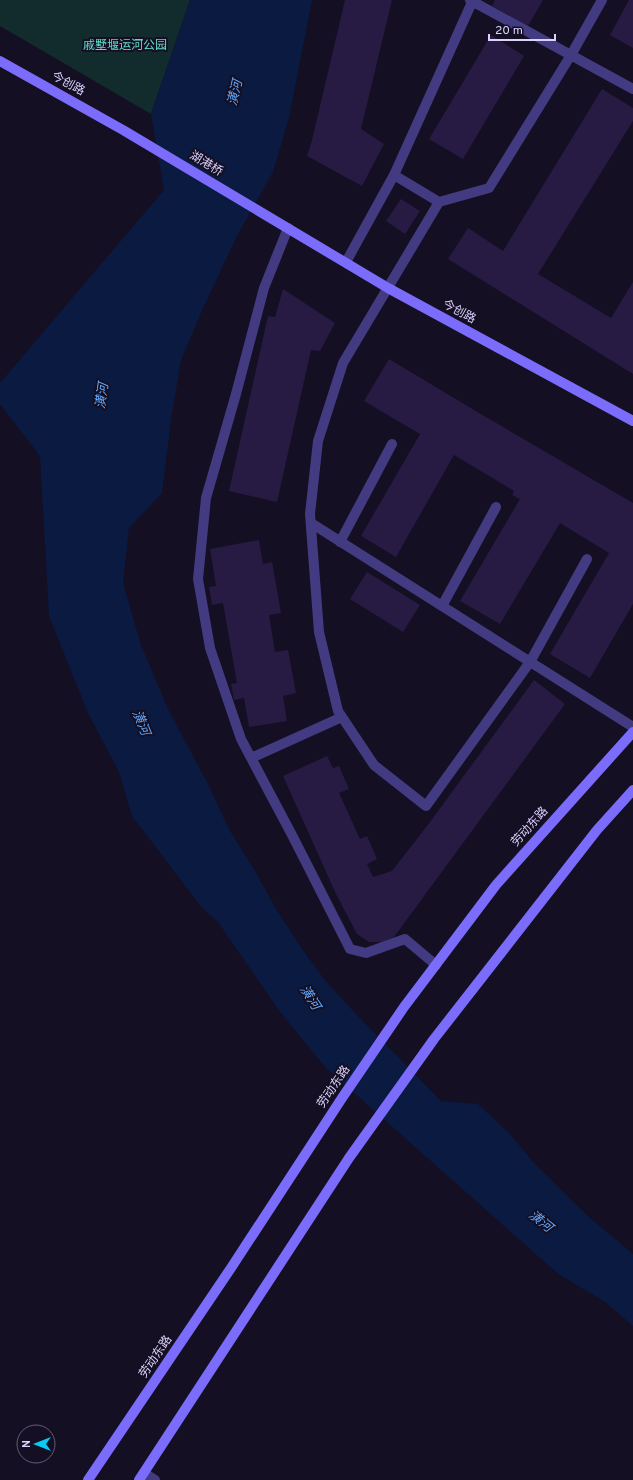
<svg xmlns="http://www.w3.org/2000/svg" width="633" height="1480" font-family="Overpass,'Noto Sans SC',sans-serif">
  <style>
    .green { fill: #122c2d }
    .water { fill: #0b1a40 }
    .building { fill: #271b44 }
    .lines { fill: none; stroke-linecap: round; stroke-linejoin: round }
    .service { stroke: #433b81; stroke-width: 10 }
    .minor { stroke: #433b81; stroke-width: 10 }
    .secondary { stroke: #7b6cfb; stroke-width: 10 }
    .labels { text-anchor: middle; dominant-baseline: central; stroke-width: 4; stroke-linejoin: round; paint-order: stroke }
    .park-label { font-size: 12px; fill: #60dcc7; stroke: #140f23 }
    .street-label { font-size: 12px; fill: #dbd2fe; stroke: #140f23 }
    .water-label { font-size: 13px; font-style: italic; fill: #63a8fb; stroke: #140f23 }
  </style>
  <rect width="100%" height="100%" fill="#140f23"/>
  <!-- green -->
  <path class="green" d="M0,0H190L151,114L0,26Z"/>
  <!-- water -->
  <path class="water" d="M190,0H312L289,118L273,172L238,234L204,306L181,360L171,420L162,493L129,528L123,583L141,645L168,709L208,784L230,831L255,871L276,909L300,946L324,979L357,1015L441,1101L478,1104L510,1134L534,1163L589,1217L633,1254V1326L605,1302L557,1273L326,1068L280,1012L218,922L202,908L132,816L119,772L88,713L49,616L40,456L0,404V383L164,190L151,114Z"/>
  <!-- building -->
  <path class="building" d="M345,0H392L361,129L384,144L362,186L307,156L312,140Z
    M495,0H543L528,26L492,6Z
    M629,0H633V48L610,35Z
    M491,35L524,56L463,159L429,139Z
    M602,89L633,108V121L538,274L611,318L633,282V374L448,259L468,228L503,251Z
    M401,199L420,211L405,234L386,221Z
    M283,289L335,323L320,351L311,350L277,502L229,491L268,316L275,317Z
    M389,359L479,413L633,503V604L590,678L550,654L609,553L560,523L500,624L460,601L520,499L512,495L514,491L454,455L396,557L361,536L420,434L364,401Z
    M259,540L263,564L272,562L281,613L269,615L275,652L288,650L296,693L283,696L287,721L249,727L244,698L234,700L231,684L237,683L223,603L212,605L209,587L216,586L210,549Z
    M367,572L420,605L403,632L350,599Z
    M534,680L565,704L394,937L383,942H369L357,934L336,894L283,776L327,756L333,768L339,766L349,789L339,793L360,839L367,836L377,859L367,864L373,877L392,871L430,822Z"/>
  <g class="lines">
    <!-- service -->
    <path class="service" d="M470,0L633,89
      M394,175L439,202
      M288,228L264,288L236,394L206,498L198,579L210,648L241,739L292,835L350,949L366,953L405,939L436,965
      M346,262L394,175L473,0
      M311,523L633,727
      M340,542L392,444
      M587,559L530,662L426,806L374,765L338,711L319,632L310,514L318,441L343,363L439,202L489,188L571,55L602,0
      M442,606L496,507
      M251,758L342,717"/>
    <!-- minor -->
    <path class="minor" d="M144,1473L155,1480"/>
    <!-- secondary -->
    <path class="secondary" d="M0,61L123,130L388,288L633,421
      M88,1480L231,1268L342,1098L404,1007L496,885L633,732
      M139,1480L349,1158L434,1039L597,830L633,790"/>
  </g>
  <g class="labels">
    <!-- park labels -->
    <g class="park-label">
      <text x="125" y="46">戚墅堰运河公园</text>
    </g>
    <!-- street labels -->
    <g class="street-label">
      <text transform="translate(68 84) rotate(29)">今创路</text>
      <text transform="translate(206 164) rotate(31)">湖港桥</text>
      <text transform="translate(459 312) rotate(29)">今创路</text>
      <text transform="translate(530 827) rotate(-48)">劳动东路</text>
      <text transform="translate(334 1087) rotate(-56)">劳动东路</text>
      <text transform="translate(156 1357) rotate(-56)">劳动东路</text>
    </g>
    <!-- water labels -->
    <g class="water-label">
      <text transform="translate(236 93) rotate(-77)">潢河</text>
      <text transform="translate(103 396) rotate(-82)">潢河</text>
      <text transform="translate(140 723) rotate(67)">潢河</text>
      <text transform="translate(309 998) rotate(57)">潢河</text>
      <text transform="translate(540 1222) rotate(39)">潢河</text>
    </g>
  </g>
  <!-- north arrow -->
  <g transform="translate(36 1444) rotate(270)"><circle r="19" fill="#140f23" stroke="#645d7b"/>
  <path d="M0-3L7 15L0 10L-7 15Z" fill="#07caf5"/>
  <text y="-6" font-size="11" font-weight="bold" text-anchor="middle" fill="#dbd2fe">N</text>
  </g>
  <!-- scale -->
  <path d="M489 34v6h66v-6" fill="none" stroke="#dbd2fe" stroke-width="2"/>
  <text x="495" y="34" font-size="12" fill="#dbd2fe" stroke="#140f23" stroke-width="3" paint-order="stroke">20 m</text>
</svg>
